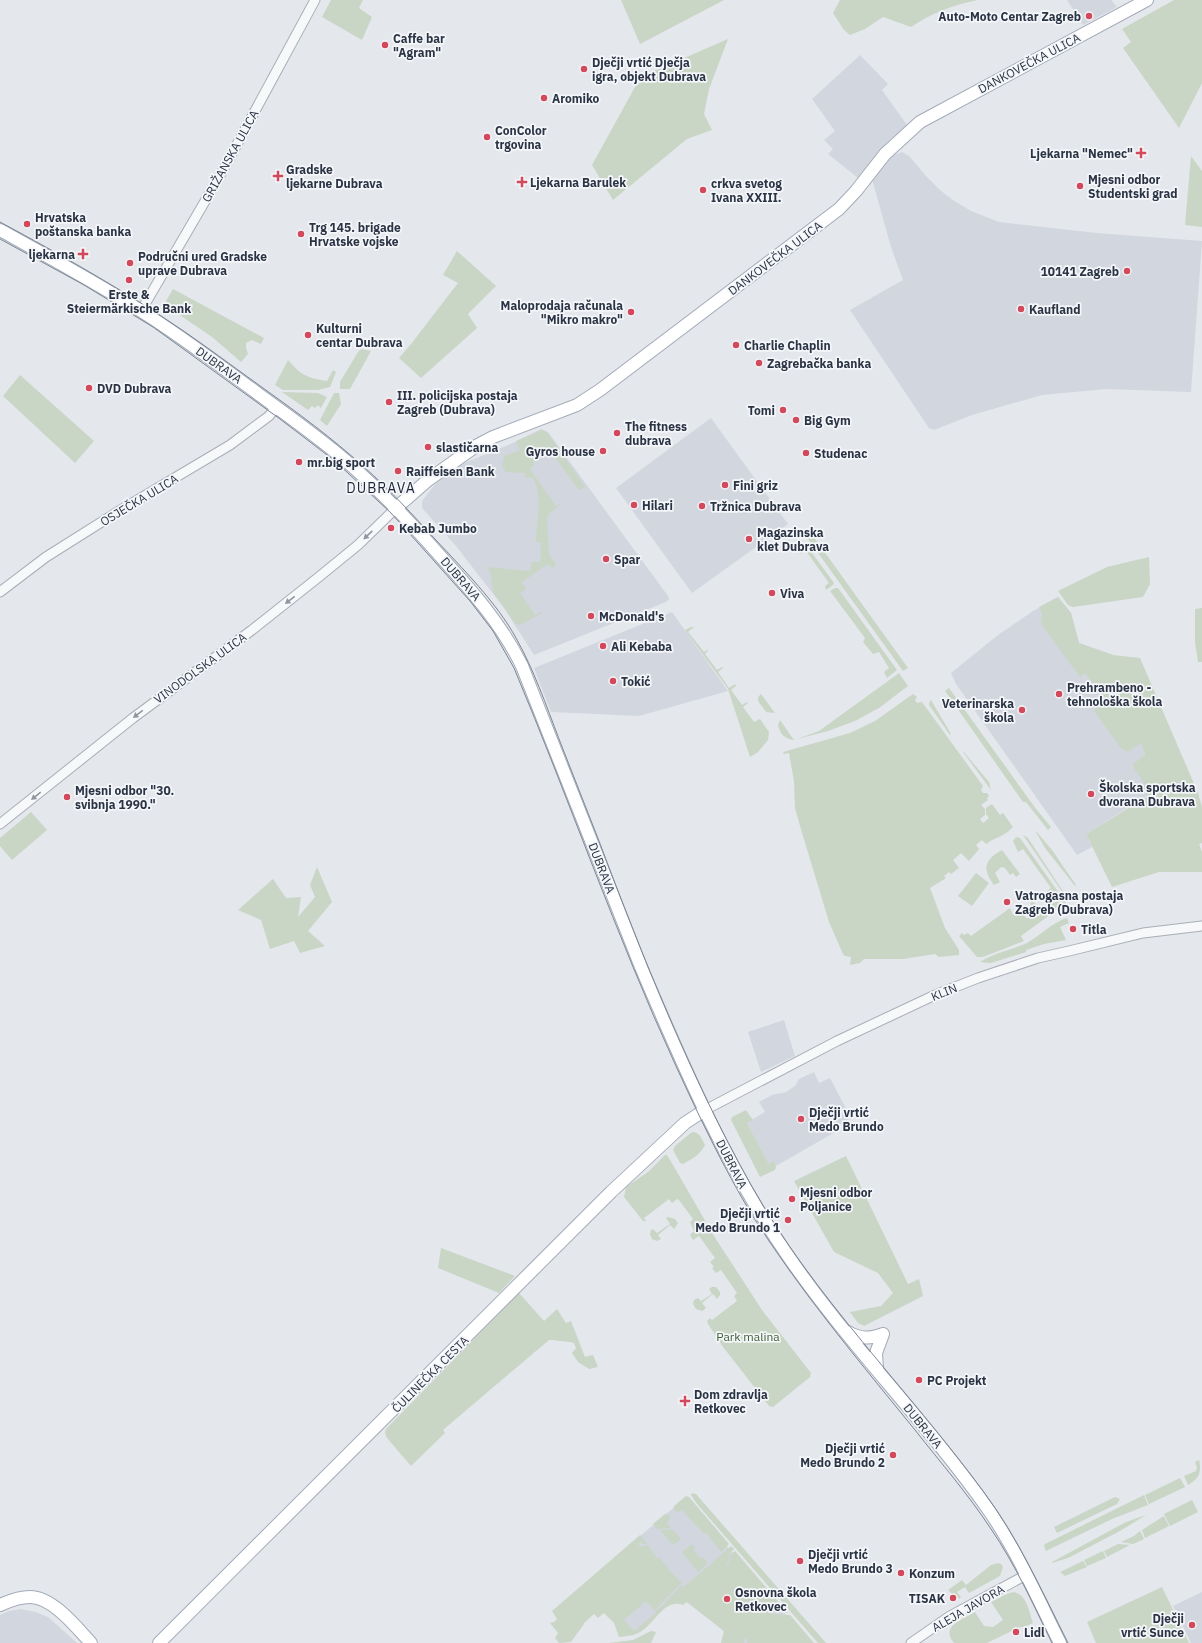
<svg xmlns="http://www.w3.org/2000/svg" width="1202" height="1643" font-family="'IBM Plex Sans',sans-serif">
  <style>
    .built { fill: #d2d6de }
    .green { fill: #c9d6c5 }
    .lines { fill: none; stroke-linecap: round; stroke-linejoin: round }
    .minor-casing { stroke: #a9aeb7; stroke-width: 11 }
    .major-casing { stroke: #a3abb8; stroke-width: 14 }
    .minor { stroke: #f7f8fa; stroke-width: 9 }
    .major { stroke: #fff; stroke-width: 12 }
    .tram { stroke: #7d8696; stroke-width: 1 }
    .oneway { fill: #9196a0 }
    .poi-dot { fill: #d1495b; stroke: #f4f6f9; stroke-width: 1.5 }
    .labels { text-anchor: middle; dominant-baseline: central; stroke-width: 3.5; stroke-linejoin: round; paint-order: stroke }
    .poi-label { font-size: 12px; font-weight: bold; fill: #2b3445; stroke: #f4f6f9; text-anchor: start }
    .street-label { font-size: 12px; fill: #2b3445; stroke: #f4f6f9 }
    .park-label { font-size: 12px; fill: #3f6138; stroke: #f4f6f9 }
    .quarter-label { font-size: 14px; letter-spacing: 1px; fill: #1d2536; stroke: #f4f6f9 }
  </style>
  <rect width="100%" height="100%" fill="#e4e7ec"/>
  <!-- built -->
  <path class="built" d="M1067,0H1111L1117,7L1083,25Z
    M860,55L888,84L882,90L907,125L887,142L858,178L828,154L833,149L824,140L835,131L812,99Z
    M902,152L909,156L926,176L941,191L953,200L971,211L999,222L1097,233L1202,241L1191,392L1106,389L1042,395L972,415L934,430L929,428L850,310L903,280L891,247L872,179L891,156Z
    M711,418L788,524L692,593L616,488Z
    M541,429L548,432L668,596L669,599L666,602L534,655L504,608L456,546L422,508V501L436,483L460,465L513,443Z
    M1058,597L1071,613L1079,643L1113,655L1145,755L1133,767L1145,783L1142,786L1147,796L1086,834L1092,847L1077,855L956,684L951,673L998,635L1033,611Z
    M672,612L728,691L639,716L551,712L534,668Z
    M784,1020L795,1056L761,1072L748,1032Z
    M814,1072L819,1083L830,1078L851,1118L835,1127L837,1131L776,1166L774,1162L769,1164L747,1123L765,1112L759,1102L772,1095L786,1092L795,1086L799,1079Z
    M685,1498L732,1552L810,1643H721L725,1632L679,1596L633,1635L586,1582Z
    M1202,1592V1643H1191L1173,1606Z
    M21,1609L36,1612L48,1617L77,1643H0V1615L9,1611Z"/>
  <!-- green -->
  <path class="green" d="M331,0H363L359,8L372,17L362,40L322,17Z
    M621,0H724L640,44Z
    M840,0H978C953,5 932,13 911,27L883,17L865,29L850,35L844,30L833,13Z
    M1174,0H1202V83L1179,128L1123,48L1131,42L1122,29Z
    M728,39L709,89L704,114L712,130L687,139L613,200L592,165L635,87L652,72Z
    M1191,156L1202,171V227L1185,225Z
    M457,251L496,286L468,314L477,328L421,378L399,358L411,344L458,283L443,275Z
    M173,289L264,338L261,344L252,340L246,343V348L248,354L241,362L212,337L168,307L166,301Z
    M361,349L371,351L350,389H340V382L358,352Z
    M288,360C301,375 307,378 327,381L333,370L336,372L330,387L318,390H283L275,385Z
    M20,375L94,441L75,463L3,396Z
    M282,392L318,393L327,397L321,408L318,405L315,408L312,406L308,410Z
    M334,393H339L341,404L327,426L320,420Z
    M542,430L548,433L585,487L579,490L551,452H545L534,460V465L530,469L556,506L562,503L549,514L547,518L549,554L556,565L552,568L548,564L522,582L526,589L520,593L535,615L541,612L542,613L520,625L515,623L493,592L491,574L487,567L530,571L532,562H540L541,542H536V538C537,519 543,495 533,478L525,477V473L505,472L504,468L502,467L504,456L520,450L516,441Z
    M813,536L908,668L903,671L808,539Z
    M803,544L807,546L834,583L833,585L826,590L825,586L829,583L806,551L800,554L796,548Z
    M1149,557L1150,584L1143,597L1073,607L1068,605L1058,591L1107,567Z
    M835,588H838L897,670L887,678L884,672L889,668L879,652L873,654L863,642L865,638L830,591Z
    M1058,597L1071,613L1079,643L1113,655L1140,658L1198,793L1202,807V843L1199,844L1202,852V872H1159L1112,887L1086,834L1147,797L1142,786L1144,783L1133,767V764L1145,755L1141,743L1127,752L1120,747L1094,711L1099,703L1105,699L1085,673L1080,677L1041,624L1042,613L1039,607Z
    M1202,608V662H1198L1195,642V609Z
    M691,627H694L688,632L704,652L709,649L705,654L717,670L722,667L723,668L718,672L729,688L735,684L736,686L731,690L742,705L747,702L748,703L743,707L754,722L760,719L769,732L768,740L758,752L750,757L728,689L685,630Z
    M899,673L908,686L879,708L855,721L828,731L797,739L819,731Z
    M949,688L1036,809L1051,827L1048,830L1026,802H1023L945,691Z
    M761,694L775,713L766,712L758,701V697Z
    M913,694L917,697L915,700L917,703L922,702L983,786L981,790L983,793H987L989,796L987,798L988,800L981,805L985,809V815L980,819L983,823L989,818L986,814V808L992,804L1000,815L1003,813L1013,827C1004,837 995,837 986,844L982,840L976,845L979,849L969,861L961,853L953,860L959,868L951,874L949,872L944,876L946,878L930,888L945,928L959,950V955L939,957L935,954L903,959H864L860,963L850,965L851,957L845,956L843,954L829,922L800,826L795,808L794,781L789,753L784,754L783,752L850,733L875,721Z
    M931,700L951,734L950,735L929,705V703Z
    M780,720L794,740C785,739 780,734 778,725Z
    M963,751L989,782L991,790L963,752Z
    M31,812L47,830L12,860L0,846V838Z
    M1036,831L1052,850L1076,885L1075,886L1045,848L1036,832Z
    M1023,835L1028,838L1068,899L1065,896Z
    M1016,837L1020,838L1066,903L1021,936L1024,941L983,957H977L959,936L962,933L964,935L968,933L971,936L1010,908L1013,915L1020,910L1026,918H1029L1035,913L1030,903L1033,901L1041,911L1060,899L1056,894L1053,895L1047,893L1046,892L1051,888L1023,849L1018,852L1013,841Z
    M1002,850L1020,874L1016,877L1013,873L1010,875L1005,868L1001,867L995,873L1000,882L994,885C982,869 984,860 1002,850Z
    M317,867L332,902L308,931L325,946L300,953L294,941L270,949L261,920L238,910L273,879L286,898L301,897L298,917L315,897L310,885Z
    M976,873L989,883L972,906L958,896Z
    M1067,918L1069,923L1060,927L1066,940L1044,944L1026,950V952L991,963L980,962C995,952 1012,950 1027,943C1041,935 1051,923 1067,918Z
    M746,1110L753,1120L747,1123L769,1164L774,1161L776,1166L775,1170L760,1177L731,1120L732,1117Z
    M692,1132C700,1132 702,1139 705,1145C700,1155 692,1159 683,1164L680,1163L673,1150L675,1146Z
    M665,1155H667L673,1165L714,1236L762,1310L811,1373L810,1377L773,1407L769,1406L723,1347L708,1324L707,1321L710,1318L712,1320L737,1301L734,1296L737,1293L721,1270L716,1273L712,1268L714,1267L710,1262L715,1258L699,1236L693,1240L690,1235L694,1231L690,1222L693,1219L679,1200L677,1199L672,1203L669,1199L644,1218L646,1221H643L624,1197L626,1187L648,1172Z
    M846,1156L908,1284L919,1279L923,1296L864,1326L858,1323L850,1312L881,1306L893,1293L878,1273L834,1252L794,1181Z
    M668,1217L675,1219L678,1223L674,1229L670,1225L658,1235L661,1239L657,1241L652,1239L650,1234L651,1230L653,1229L657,1233L670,1224L666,1218Z
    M441,1248L515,1276L499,1293L438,1268Z
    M712,1287H716L720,1292V1295L717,1299L713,1294L702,1303L706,1308L702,1311L696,1309L693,1304L694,1300L698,1298L701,1301L712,1294L709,1289Z
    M519,1293L544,1321L557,1309L566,1323L571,1321L585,1357L593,1355L598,1367L589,1369L578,1362L572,1353L576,1348L574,1343C572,1342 553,1340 549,1340L443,1430L445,1433L411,1466L387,1438L385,1433L386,1429Z
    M1199,1460C1202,1472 1199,1479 1188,1485L1184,1476L1196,1471L1197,1467L1195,1462Z
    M1180,1478L1185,1487L1149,1504L1145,1495Z
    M692,1493L696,1494L826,1643H818L697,1504L691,1495Z
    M1144,1495L1148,1505L1112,1519L1046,1551L1044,1546L1045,1544Z
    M686,1496L689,1497L729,1544L721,1552L706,1533L704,1534L682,1510L678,1512L674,1510V1506Z
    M1115,1497L1120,1499L1117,1504L1057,1533L1054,1527Z
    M1192,1500L1198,1512L1170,1526L1164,1514Z
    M665,1514L670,1515L669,1520L667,1523L671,1528L657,1529L653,1524Z
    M1146,1515L1120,1531L1068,1558L1052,1563V1562L1126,1522Z
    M1164,1516L1169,1526L1145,1538L1142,1530Z
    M672,1529L681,1539L673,1545L660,1530Z
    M1140,1531L1144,1539L1133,1544L1121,1542L1134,1536Z
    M640,1535L647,1544H643L641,1542L638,1544L641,1547L648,1545L656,1557L653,1560L659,1557L668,1568V1569L682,1583L656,1609L654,1610L646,1601L624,1620L634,1631L656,1613L655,1611L661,1607L682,1585L684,1587L731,1546L734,1549L730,1553L726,1567H727L731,1554L735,1551L788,1613L772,1612L770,1614L790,1615L814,1643H747V1637L744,1640V1643H721L724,1631L687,1602L683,1605C664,1598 655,1624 640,1632C634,1636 626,1636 619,1637L614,1623L604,1613L598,1618L594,1614L584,1623V1624L571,1642L559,1643L555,1638L558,1633L550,1623L554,1622L557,1619L552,1611Z
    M692,1544L695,1548L694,1550L701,1559L703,1557L708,1563L698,1572L682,1552Z
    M1118,1544L1130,1545L1107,1557L1104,1551Z
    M1103,1551L1106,1558L1087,1566L1084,1560Z
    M1083,1561L1087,1567L1065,1576L1060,1572Z
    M998,1563L1001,1564L1003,1567L1000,1576L969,1593L965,1587L957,1592L961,1597L959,1599L956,1595L950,1598L949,1596L952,1594L948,1590L962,1580L966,1585L991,1565Z
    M1162,1587L1189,1643H1096L1087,1622Z
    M1014,1592C1027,1595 1029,1612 1033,1623L1024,1627H1020L987,1643H954C940,1626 962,1620 975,1612L984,1626L993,1627L1003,1620L991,1602L1007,1594Z
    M651,1631L656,1632L651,1643H608L633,1640Z"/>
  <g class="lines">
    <!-- minor casing -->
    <g class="minor-casing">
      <path id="minor" d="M141,311L222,172L315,0
        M0,592L46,557L119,511L230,445L269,416L276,407
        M0,824L133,718L252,630L320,576L358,545L396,508
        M705,1110L837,1041L935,995L978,978L1038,958L1069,951L1143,933L1202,926
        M911,1643L950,1616L1026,1575"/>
    </g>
    <!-- major casing -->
    <g class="major-casing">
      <path id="major" d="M0,230C47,256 95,282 141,311C181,336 219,365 257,393C287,415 317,436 345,460C380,490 412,524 442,558C473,592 502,625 522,666L641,967C683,1065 725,1165 786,1253C848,1344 927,1422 990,1512C1018,1553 1038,1599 1060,1643
        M396,508L428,480L476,446L493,437L577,405L600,390L839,209L856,191L885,154L920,122L1147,0
        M848,1332C860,1339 870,1339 883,1334
        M877,1369L876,1353L883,1334
        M0,1605C9,1601 20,1597 30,1597C53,1597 77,1628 91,1643
        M159,1643L611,1192L685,1123L705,1110"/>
    </g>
    <!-- minor -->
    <use href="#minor" class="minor"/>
    <!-- major -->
    <use href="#major" class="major"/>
    <!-- tram -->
    <path class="tram" d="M0,222C54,251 107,281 158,314C194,337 228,363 263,388C298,413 332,438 364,467C389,489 412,514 435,539C462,568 497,603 516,638C534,670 546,705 559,739C572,773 586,807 599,841C643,958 690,1076 751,1185C814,1297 907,1388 983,1491C1018,1538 1042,1591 1068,1643
      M0,239L84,285L153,327L280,419L335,461L391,513L470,601L493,631L514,668C569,799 616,935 675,1064C699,1116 723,1167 752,1215C800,1291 859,1361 915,1430C941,1463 968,1494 991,1529C1015,1564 1033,1604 1052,1643"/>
  </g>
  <!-- one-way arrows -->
  <defs><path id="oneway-solid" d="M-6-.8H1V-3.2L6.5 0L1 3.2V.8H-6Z"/></defs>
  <g class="oneway">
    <use href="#oneway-solid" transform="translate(368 535) rotate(137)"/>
    <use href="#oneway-solid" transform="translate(290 600) rotate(142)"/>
    <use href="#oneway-solid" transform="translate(138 714) rotate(143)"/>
    <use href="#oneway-solid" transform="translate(36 796) rotate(141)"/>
  </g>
  <!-- markers -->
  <g class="poi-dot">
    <circle cx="1089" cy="16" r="4"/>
    <circle cx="385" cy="45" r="4"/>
    <circle cx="584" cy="69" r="4"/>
    <circle cx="544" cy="98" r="4"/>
    <circle cx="487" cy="137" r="4"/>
    <path d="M1139 147h4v4h4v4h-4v4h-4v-4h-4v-4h4z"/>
    <path d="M276 170h4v4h4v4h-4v4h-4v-4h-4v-4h4z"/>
    <path d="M520 176h4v4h4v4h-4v4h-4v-4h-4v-4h4z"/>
    <circle cx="1080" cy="186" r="4"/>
    <circle cx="703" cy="190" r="4"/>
    <circle cx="27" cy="224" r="4"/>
    <circle cx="301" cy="234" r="4"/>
    <path d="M81 248h4v4h4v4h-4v4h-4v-4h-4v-4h4z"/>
    <circle cx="130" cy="263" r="4"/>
    <circle cx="1127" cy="271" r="4"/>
    <circle cx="129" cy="280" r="4"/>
    <circle cx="1021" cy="309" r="4"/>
    <circle cx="631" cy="312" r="4"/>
    <circle cx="308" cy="335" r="4"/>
    <circle cx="736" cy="345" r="4"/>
    <circle cx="759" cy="363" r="4"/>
    <circle cx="89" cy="388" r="4"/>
    <circle cx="389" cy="402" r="4"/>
    <circle cx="783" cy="410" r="4"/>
    <circle cx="796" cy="420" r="4"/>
    <circle cx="617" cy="433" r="4"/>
    <circle cx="428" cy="447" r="4"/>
    <circle cx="603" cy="451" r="4"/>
    <circle cx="806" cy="453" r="4"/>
    <circle cx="299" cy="462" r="4"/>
    <circle cx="398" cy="471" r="4"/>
    <circle cx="725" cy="485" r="4"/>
    <circle cx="634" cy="505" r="4"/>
    <circle cx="702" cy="506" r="4"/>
    <circle cx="391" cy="528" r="4"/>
    <circle cx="749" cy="539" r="4"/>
    <circle cx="606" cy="559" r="4"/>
    <circle cx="772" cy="593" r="4"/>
    <circle cx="591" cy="616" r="4"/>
    <circle cx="603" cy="646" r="4"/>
    <circle cx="613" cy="681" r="4"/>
    <circle cx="1059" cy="694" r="4"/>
    <circle cx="1022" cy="710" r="4"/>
    <circle cx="1091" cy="794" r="4"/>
    <circle cx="67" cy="797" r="4"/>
    <circle cx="1007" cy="902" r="4"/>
    <circle cx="1073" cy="929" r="4"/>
    <circle cx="801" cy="1119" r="4"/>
    <circle cx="792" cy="1199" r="4"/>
    <circle cx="788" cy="1220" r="4"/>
    <circle cx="919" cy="1380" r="4"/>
    <path d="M683 1395h4v4h4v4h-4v4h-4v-4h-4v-4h4z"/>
    <circle cx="893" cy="1455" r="4"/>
    <circle cx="800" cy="1561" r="4"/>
    <circle cx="901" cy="1573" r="4"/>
    <circle cx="953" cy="1598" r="4"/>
    <circle cx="727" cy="1599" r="4"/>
    <circle cx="1192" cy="1625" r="4"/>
    <circle cx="1016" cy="1632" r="4"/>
  </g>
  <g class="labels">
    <!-- poi labels -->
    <g class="poi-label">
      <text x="1081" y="16" text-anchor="end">Auto-Moto Centar Zagreb</text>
      <text x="393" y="38">Caffe bar<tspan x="393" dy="14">"Agram"</tspan></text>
      <text x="592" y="62">Dječji vrtić Dječja<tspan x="592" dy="14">igra, objekt Dubrava</tspan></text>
      <text x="552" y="98">Aromiko</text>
      <text x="495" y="130">ConColor<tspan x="495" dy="14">trgovina</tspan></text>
      <text x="1133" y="153" text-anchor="end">Ljekarna "Nemec"</text>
      <text x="286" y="169">Gradske<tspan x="286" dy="14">ljekarne Dubrava</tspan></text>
      <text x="1088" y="179">Mjesni odbor<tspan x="1088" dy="14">Studentski grad</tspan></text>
      <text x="530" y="182">Ljekarna Barulek</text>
      <text x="711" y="183">crkva svetog<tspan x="711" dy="14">Ivana XXIII.</tspan></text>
      <text x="35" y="217">Hrvatska<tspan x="35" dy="14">poštanska banka</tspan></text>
      <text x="309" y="227">Trg 145. brigade<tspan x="309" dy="14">Hrvatske vojske</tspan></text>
      <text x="75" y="254" text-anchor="end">ljekarna</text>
      <text x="138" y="256">Područni ured Gradske<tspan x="138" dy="14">uprave Dubrava</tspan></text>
      <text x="1119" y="271" text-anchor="end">10141 Zagreb</text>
      <text x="129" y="294" text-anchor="middle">Erste &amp;<tspan x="129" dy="14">Steiermärkische Bank</tspan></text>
      <text x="623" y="305" text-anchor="end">Maloprodaja računala<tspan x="623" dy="14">"Mikro makro"</tspan></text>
      <text x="1029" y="309">Kaufland</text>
      <text x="316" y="328">Kulturni<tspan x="316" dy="14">centar Dubrava</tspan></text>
      <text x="744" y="345">Charlie Chaplin</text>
      <text x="767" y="363">Zagrebačka banka</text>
      <text x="97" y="388">DVD Dubrava</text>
      <text x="397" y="395">III. policijska postaja<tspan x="397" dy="14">Zagreb (Dubrava)</tspan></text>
      <text x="775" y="410" text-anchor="end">Tomi</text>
      <text x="804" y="420">Big Gym</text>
      <text x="625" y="426">The fitness<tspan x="625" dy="14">dubrava</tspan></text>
      <text x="436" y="447">slastičarna</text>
      <text x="595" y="451" text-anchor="end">Gyros house</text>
      <text x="814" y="453">Studenac</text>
      <text x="307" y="462">mr.big sport</text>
      <text x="406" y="471">Raiffeisen Bank</text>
      <text x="733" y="485">Fini griz</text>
      <text x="642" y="505">Hilari</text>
      <text x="710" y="506">Tržnica Dubrava</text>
      <text x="399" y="528">Kebab Jumbo</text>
      <text x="757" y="532">Magazinska<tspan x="757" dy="14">klet Dubrava</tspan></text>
      <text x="614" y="559">Spar</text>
      <text x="780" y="593">Viva</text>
      <text x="599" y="616">McDonald's</text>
      <text x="611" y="646">Ali Kebaba</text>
      <text x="621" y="681">Tokić</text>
      <text x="1067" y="687">Prehrambeno -<tspan x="1067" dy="14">tehnološka škola</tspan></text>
      <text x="1014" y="703" text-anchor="end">Veterinarska<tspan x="1014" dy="14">škola</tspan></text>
      <text x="1099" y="787">Školska sportska<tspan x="1099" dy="14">dvorana Dubrava</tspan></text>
      <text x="75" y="790">Mjesni odbor "30.<tspan x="75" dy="14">svibnja 1990."</tspan></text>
      <text x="1015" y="895">Vatrogasna postaja<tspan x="1015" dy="14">Zagreb (Dubrava)</tspan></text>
      <text x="1081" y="929">Titla</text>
      <text x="809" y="1112">Dječji vrtić<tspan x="809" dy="14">Medo Brundo</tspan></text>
      <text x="800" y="1192">Mjesni odbor<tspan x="800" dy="14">Poljanice</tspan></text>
      <text x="780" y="1213" text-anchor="end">Dječji vrtić<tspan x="780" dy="14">Medo Brundo 1</tspan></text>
      <text x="927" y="1380">PC Projekt</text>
      <text x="694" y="1394">Dom zdravlja<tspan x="694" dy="14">Retkovec</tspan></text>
      <text x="885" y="1448" text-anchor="end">Dječji vrtić<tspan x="885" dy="14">Medo Brundo 2</tspan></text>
      <text x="808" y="1554">Dječji vrtić<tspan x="808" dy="14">Medo Brundo 3</tspan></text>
      <text x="909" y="1573">Konzum</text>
      <text x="735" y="1592">Osnovna škola<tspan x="735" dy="14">Retkovec</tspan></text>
      <text x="945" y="1598" text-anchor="end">TISAK</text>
      <text x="1184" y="1618" text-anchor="end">Dječji<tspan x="1184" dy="14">vrtić Sunce</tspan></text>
      <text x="1024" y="1632">Lidl</text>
    </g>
    <!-- street labels -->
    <g class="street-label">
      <text transform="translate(1029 63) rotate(-28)">DANKOVEČKA ULICA</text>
      <text transform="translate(230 156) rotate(-61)">GRIŽANSKA ULICA</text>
      <text transform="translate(775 258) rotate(-37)">DANKOVEČKA ULICA</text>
      <text transform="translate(219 365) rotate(36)">DUBRAVA</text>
      <text transform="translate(139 500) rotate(-31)">OSJEČKA ULICA</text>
      <text transform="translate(461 579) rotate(49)">DUBRAVA</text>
      <text transform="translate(200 668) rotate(-36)">VINODOLSKA ULICA</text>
      <text transform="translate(602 868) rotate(69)">DUBRAVA</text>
      <text transform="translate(944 992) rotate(-22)">KLIN</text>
      <text transform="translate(732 1164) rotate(63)">DUBRAVA</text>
      <text transform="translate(430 1374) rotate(-45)">ČULINEČKA CESTA</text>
      <text transform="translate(923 1426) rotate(51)">DUBRAVA</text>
      <text transform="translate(968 1608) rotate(-30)">ALEJA JAVORA</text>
    </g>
    <!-- park labels -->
    <g class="park-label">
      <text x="748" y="1336">Park malina</text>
    </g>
    <!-- quarter labels -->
    <g class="quarter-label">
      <text x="381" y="488">DUBRAVA</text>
    </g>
  </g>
</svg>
